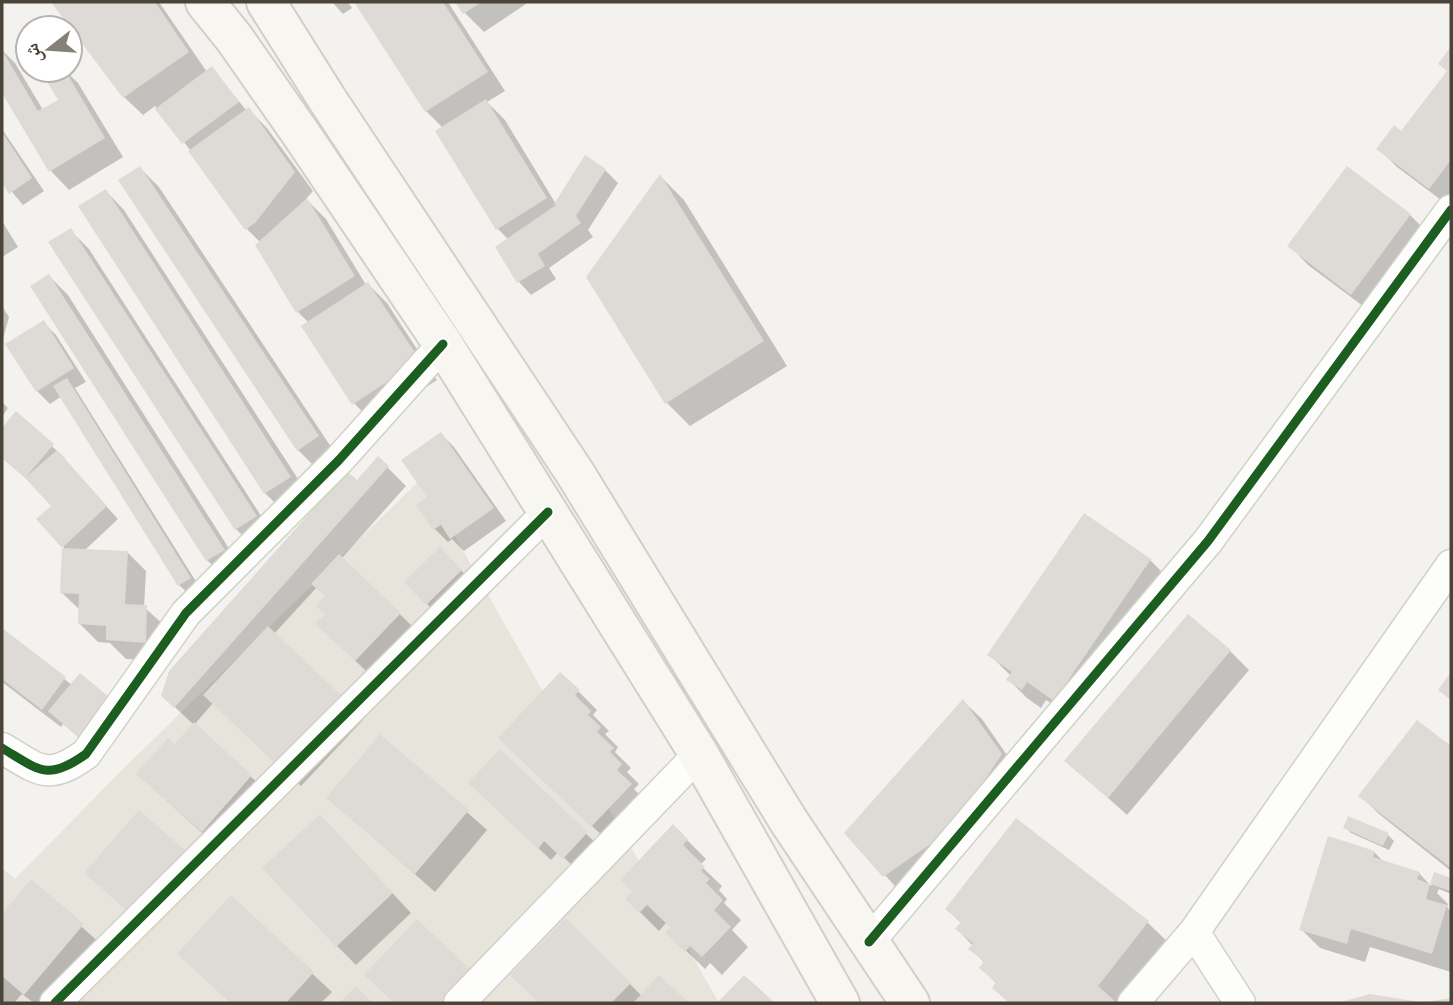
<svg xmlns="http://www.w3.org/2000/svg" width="1453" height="1005" font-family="Figtree,'Noto Naskh Arabic',sans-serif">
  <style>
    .residential { fill: #e7e4dc }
    .shadow { fill: #0003 }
    .building { fill: #dedbd6 }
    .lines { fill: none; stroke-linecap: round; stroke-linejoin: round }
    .minor-casing { stroke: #d2d0cb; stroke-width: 33 }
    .secondary-casing { stroke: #d3cfc5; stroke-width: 42 }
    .minor { stroke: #fdfdfc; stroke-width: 30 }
    .secondary { stroke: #f7f6f1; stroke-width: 38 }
    .cycleway-casing { stroke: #fff; stroke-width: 13 }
    .cycleway { stroke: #1b5e20; stroke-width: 9 }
  </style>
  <rect width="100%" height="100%" fill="#f4f2ee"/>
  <!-- residential -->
  <path class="residential" d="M422,478L719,1003H2V868L15,879L121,771Z"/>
  <!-- shadow -->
  <path class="shadow" d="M53,2H159L207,72L212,69L247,111L249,110L267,128L313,191L306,199L326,219L366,285L368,284L387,303L437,380L372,422L354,403L309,323L298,312L257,245L260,242L247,229L191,151L155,106L143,115L124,97Z
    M332,2H348L352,8L343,14Z
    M356,2H448L505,91L487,102L505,120L556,204L586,158L605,170L618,183L588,230L593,237L549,268L556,279L531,295L519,282L497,248L509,240L497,228L443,128L426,111Z
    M457,2H529L484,32L465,13Z
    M1451,49V203L1449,206L1397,167L1379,149L1402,134L1448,72L1440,64Z
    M2,50L15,63L43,110L60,100L50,70H65L78,83L123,157L69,190L51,171L2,90Z
    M2,129L44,191L23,205L2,180Z
    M140,168L159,187L337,456L317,469L298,450Z
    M1348,168L1410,215L1429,234L1371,312L1308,265L1290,246Z
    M660,176L684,200L787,366L690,426L666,402Z
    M106,191L124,210L309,496L284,512L265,493L81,207Z
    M2,221L18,247L2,257Z
    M70,230L89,249L274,536L255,548L236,529L51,243Z
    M49,276L68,295L242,569L226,579L207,560L33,286Z
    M2,306L9,317L2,343Z
    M44,323L56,335L86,382L75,388L202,591L192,597L179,585L62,396L50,404L37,391Z
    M2,402L8,408L2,417Z
    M16,414L65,458L64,460L118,519L85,550L127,552L146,571L144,607L165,626L164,661L126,659L110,643L98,642L79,623L80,610L61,592L64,547L38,520L53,506L35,486L2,458V431Z
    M441,434L454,447L506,521L464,551L452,539L448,542L435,529L418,505L429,497Z
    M378,458L406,486L342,558L412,626L368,673L318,624L327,614V597L317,587L274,634L363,720L301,786L213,703L194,725L270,794L221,850L157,792L175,746L194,725L163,696Z
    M440,550L474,583L439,616L427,604Z
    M1150,560L1169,579L1073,718L1046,700L1041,708L1027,698L1009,680L1011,676L990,655Z
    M2,630L72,685L96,752L63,724L61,727L2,682Z
    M1230,651L1249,670L1127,815L1067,761Z
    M578,691L597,710L593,715L609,731L605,734L618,747L615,752L631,768L627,772L639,784L634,789L649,804L611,844L500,738Z
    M963,701L982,719L1020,774L970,847L903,895L847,833Z
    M1417,722L1451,749V871L1379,814L1361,796Z
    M381,736L487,830L435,892L329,798Z
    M500,752L599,846L577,870L558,852L551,860L483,796Z
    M1016,820L1148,923L1172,946L1127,1003H1008L997,984L981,968L985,963L971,949L973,946L957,929L962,924L947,909Z
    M673,826L706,859L700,865L722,886L719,890L727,899L724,903L741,920L732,930L748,947L722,975L710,963L705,969L668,933L672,928L666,923L659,931L627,899Z
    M1345,827L1388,835L1394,841L1389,850L1351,833Z
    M338,835L411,913L356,965L337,946Z
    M1374,852L1384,862L1419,873L1431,886L1435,874L1451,880V894L1439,889L1437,893L1448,904L1447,907L1451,912V972L1370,947L1365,962L1320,948L1301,929Z
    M31,882L101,944L51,1003H34L22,994L14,1003H2V917Z
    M231,898L332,992L321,1003H231L179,954Z
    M566,921L642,996L660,977L687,1003H541L513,975Z"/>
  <!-- building -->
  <path class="building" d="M51,2H155L189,52L123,98Z
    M354,2H443L488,72L425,112Z
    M455,2H482L463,14Z
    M1451,46V160L1429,189L1376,149L1394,125L1401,131L1447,71L1438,64Z
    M2,50L38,111L58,100L42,73L47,70H65L105,138L49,172L2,93Z
    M212,66L239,102L182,144L155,109Z
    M486,99L547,198L496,230L435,131Z
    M249,107L295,172L255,223L245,230L188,151Z
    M2,132L32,178L9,194L2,183Z
    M585,155L606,169L576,216L581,223L538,254L545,266L517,283L495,247L556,205L554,204Z
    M140,166L319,436L297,451L118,180Z
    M1347,166L1411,214L1351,295L1287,246Z
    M660,174L764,341L665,404L586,277Z
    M106,189L291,477L264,494L78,206Z
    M307,198L355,276L296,313L255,245Z
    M71,228L257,516L235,530L48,242Z
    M49,274L225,550L206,561L30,286Z
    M368,282L420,360L352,405L301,326Z
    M44,320L74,368L36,392L5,344Z
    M67,378L191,578L178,586L53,386Z
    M16,411L54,444L25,478L57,450L107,506L62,548L36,519L51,506L25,478L2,458V428Z
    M441,432L494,508L450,539L441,525L433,530L416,505L427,497L401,460Z
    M378,456L389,466L174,708L161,696L169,671L347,471L357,480Z
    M1084,513L1151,559L1054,701L1027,682L1022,690L1006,680L1012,672L987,655Z
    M440,547L462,570L426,605L404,582Z
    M62,548L128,551L125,604L147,605L146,643L106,640V626L78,624L79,594L60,593Z
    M339,554L401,613L355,661L315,624L325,614L316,606L325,596L311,584Z
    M1188,614L1231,650L1108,798L1064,761Z
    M268,626L346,700L281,769L203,695Z
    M2,628L66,677L42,710L2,679Z
    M560,672L580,690L575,695L591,711L588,715L601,727L597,732L614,748L610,752L622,764L617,770L632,784L591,827L498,738Z
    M1451,672V700L1438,690Z
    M80,673L115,702L83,741L48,711Z
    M963,699L1002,754L952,829L883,877L844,833Z
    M1417,720L1451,746V868L1358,796Z
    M194,722L252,775L202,832L136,774L168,738L175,744Z
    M380,734L469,810L415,874L326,798Z
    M500,749L588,832L563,859L544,841L538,849L468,783Z
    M139,810L187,852L132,915L84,873Z
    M320,814L393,893L336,947L262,868Z
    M1348,816L1389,833L1383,846L1343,828Z
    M1016,818L1149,921L1098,986L1117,1003H1005L1007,1001L992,988L996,982L979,968L984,961L968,949L973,943L955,929L961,922L945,909Z
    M673,824L688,839L683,845L705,867L701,871L710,879L706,883L723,900L714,910L731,927L702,957L690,946L685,952L665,933L670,927L647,905L639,913L625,899L632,891L620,880Z
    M1328,836L1375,851L1373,857L1420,872L1417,879L1430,884L1426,899L1447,905L1432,954L1351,929L1347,944L1299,930Z
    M1434,872L1451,878V891L1430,884Z
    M31,879L84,924L24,995L2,976V914Z
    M231,895L314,972L286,1003H231L177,954Z
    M566,918L631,983L611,1003H539L510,975Z
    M417,919L472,971L441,1003H394L364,975Z
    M659,975L689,1003H633Z
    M744,975L775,1003H717Z
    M356,986L373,1003H339Z
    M1370,994L1420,1002V1003H1337Z
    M1451,998V1003H1425V1002Z"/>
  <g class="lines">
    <!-- minor casing -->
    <g class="minor-casing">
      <path id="minor" d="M2,748C39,770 47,782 86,754L186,613L339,460L443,344
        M1194,932L1240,1003
        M869,942L1208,541L1451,210
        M55,1003L548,512
        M459,1003L699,754
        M1133,1003L1194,932L1451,565"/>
    </g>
    <!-- secondary casing -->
    <g class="secondary-casing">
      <path id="secondary" d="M205,2L234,38L301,134L443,344L699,754L840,1003
        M266,2L327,99L575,473L788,820L910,1003"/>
    </g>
    <!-- minor -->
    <use href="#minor" class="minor"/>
    <!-- secondary -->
    <use href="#secondary" class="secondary"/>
    <!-- cycleway casing -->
    <g class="cycleway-casing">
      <path id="cycleway" d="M2,748C39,770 47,782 86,754L186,613L339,460L443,344
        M869,942L1208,541L1451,210
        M55,1003L548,512"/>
    </g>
    <!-- cycleway -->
    <use href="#cycleway" class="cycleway"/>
  </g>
  <!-- border -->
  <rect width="1453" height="1005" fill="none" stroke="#4b4439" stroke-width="7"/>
  <!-- north arrow -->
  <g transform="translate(49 49) rotate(253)"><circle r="33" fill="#ffffff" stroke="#b7b4b0" stroke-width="2"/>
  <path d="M0-5L12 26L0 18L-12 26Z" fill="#868178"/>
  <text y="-10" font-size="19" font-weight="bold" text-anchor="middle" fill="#4b4439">ش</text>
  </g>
</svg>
